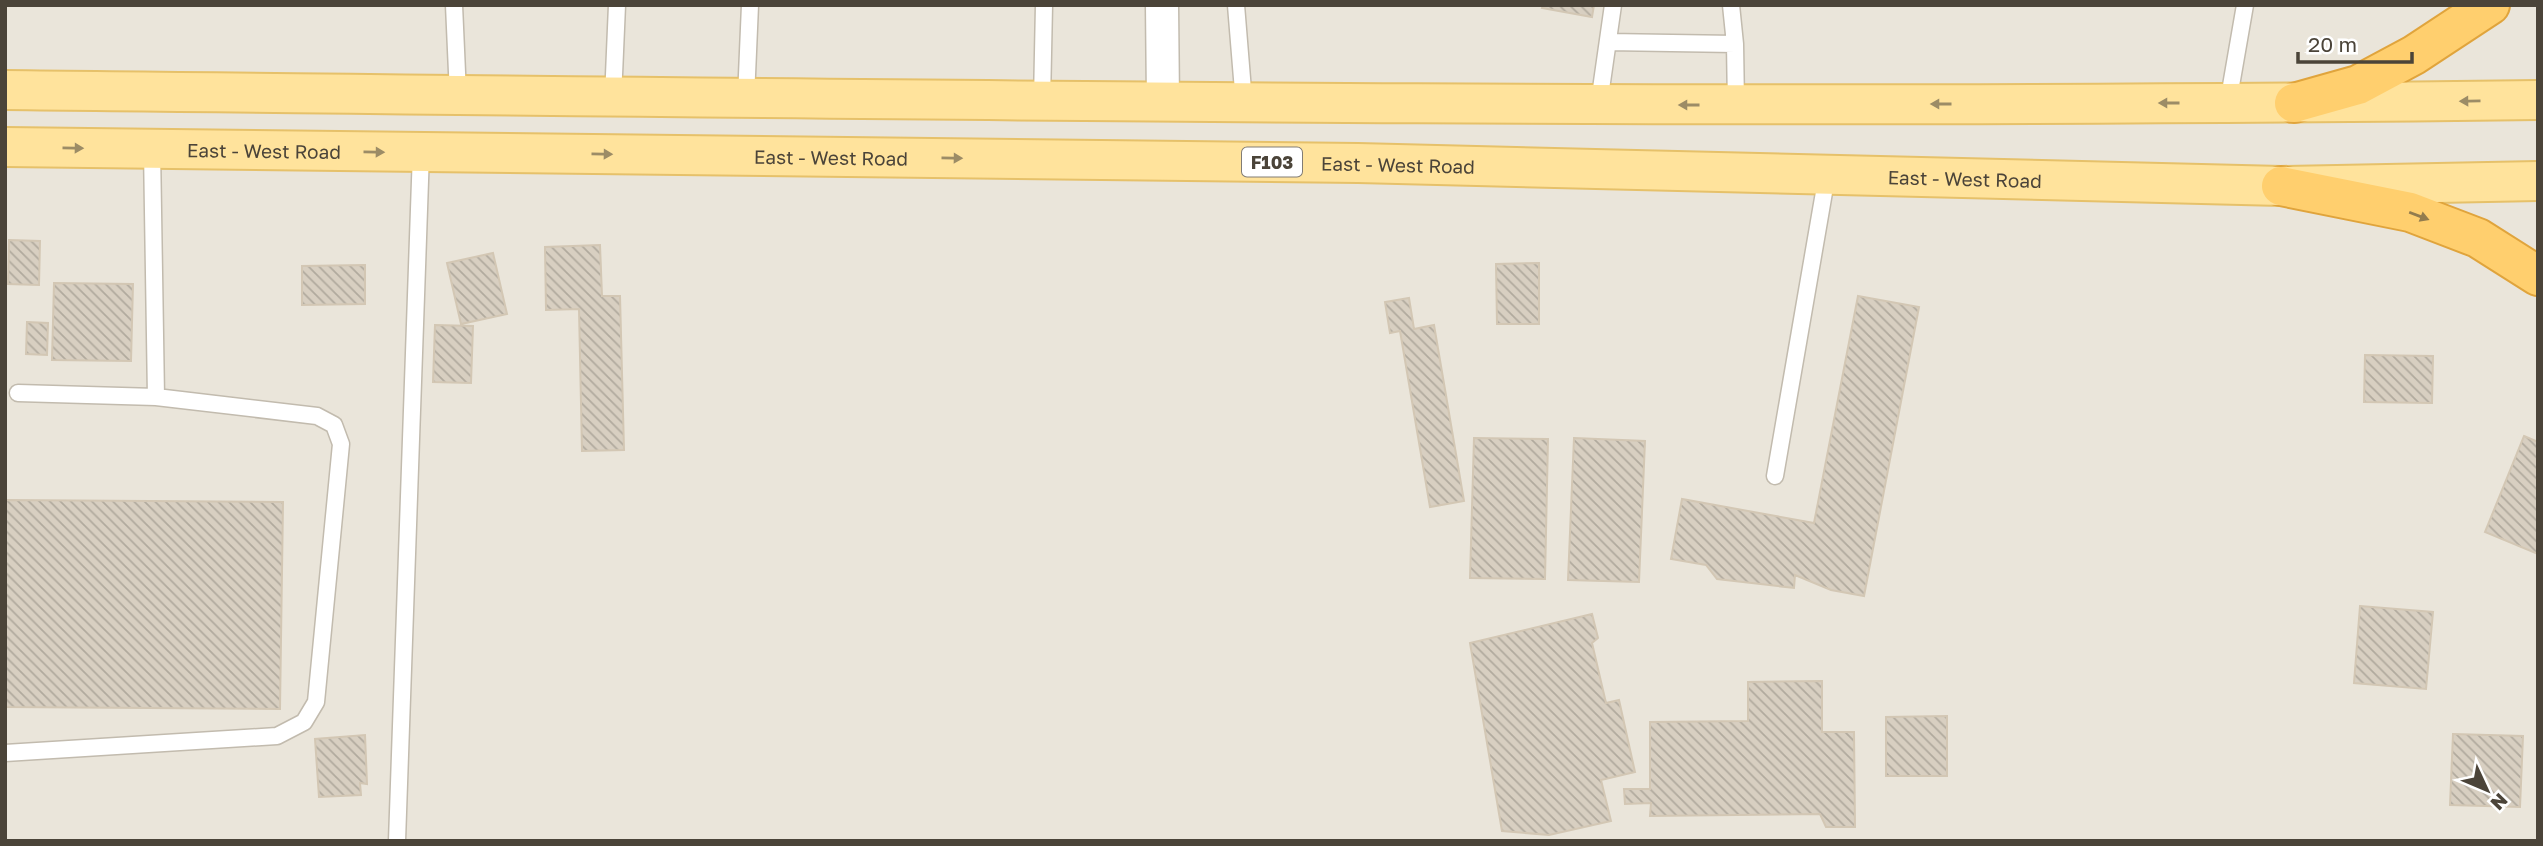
<svg xmlns="http://www.w3.org/2000/svg" width="2543" height="846" font-family="'Golos Text',sans-serif">
  <style>
    .residential { fill: #eae5da }
    .building { fill: url(#building-back-hatch); stroke: #d3c7b4; stroke-width: 2 }
    .lines { fill: none; stroke-linecap: round; stroke-linejoin: round }
    .lane-casing { stroke: #c2bbae; stroke-width: 19 }
    .street-casing { stroke: #c2bbae; stroke-width: 35 }
    .primary-casing { stroke: #e6c16a; stroke-width: 42 }
    .highway-casing { stroke: #e0a43c; stroke-width: 42 }
    .lane { stroke: #fff; stroke-width: 16 }
    .street { stroke: #fff; stroke-width: 32 }
    .primary { stroke: #ffe39c; stroke-width: 38 }
    .highway { stroke: #ffcf6e; stroke-width: 38 }
    .oneway { fill: #9c8c66 }
    .oneway2 { fill: #937c4e }
    .labels { text-anchor: middle; dominant-baseline: central; stroke-width: 6; stroke-linejoin: round; paint-order: stroke }
    .shield { fill: #fff; stroke: #817c74; stroke-width: 2 }
    .shield-label { font-size: 18px; font-weight: bold; fill: #4b4439 }
    .street-label { font-size: 19px; fill: #4b4439; stroke: #fff }
  </style>
  <defs>
    <pattern id="building-back-hatch" width="6" height="6" patternUnits="userSpaceOnUse" patternTransform="scale(1.75)"><rect width="6" height="6" fill="#d8cfc1"/><path d="M-1 5l2 2M0 0l6 6M5-1l2 2" fill="none" stroke="#b1aa9e"/></pattern>
  </defs>
  <rect width="100%" height="100%" fill="#f6f3ec"/>
  <!-- residential -->
  <path class="residential" d="M5,5H2538V841H5Z"/>
  <!-- building -->
  <path class="building" d="M1543,5H1594L1592,17L1542,8Z
    M9,240L40,241L39,285L8,284Z
    M600,245L602,296H620L624,450L582,451L579,309L546,310L545,247Z
    M493,253L507,314L461,324L447,263Z
    M1539,263V324H1497L1496,264Z
    M365,265V304L302,305V266Z
    M54,283L133,284L131,361L52,360Z
    M1858,296L1919,307L1864,596L1831,590L1795,575L1794,588L1717,579L1706,565L1671,559L1682,499L1814,523Z
    M1409,298L1414,329L1434,325L1464,501L1430,507L1400,331L1390,333L1385,302Z
    M27,322L48,323L47,355L26,354Z
    M435,325L473,326L471,383L433,382Z
    M2365,355L2433,356L2432,403L2364,402Z
    M2524,436L2538,442V554L2485,532Z
    M1474,438L1548,439L1545,579L1470,578Z
    M1574,438L1645,441L1639,582L1568,580Z
    M5,500L283,502L280,709L5,707Z
    M2360,606L2433,612L2426,689L2354,683Z
    M1592,614L1598,638L1592,643L1606,703L1619,700L1635,772L1601,780L1611,821L1549,835L1502,831L1470,643Z
    M1822,681V732H1854L1855,827H1826L1820,814L1650,816L1651,803L1625,804L1624,789H1650V722L1748,721V682Z
    M1947,716V776H1886V717Z
    M2453,734L2523,736L2520,807L2450,805Z
    M365,735L367,784L360,783L361,795L319,797L315,739Z"/>
  <g class="lines">
    <!-- lane casing -->
    <g class="lane-casing">
      <path id="lane" d="M454,5L458,95
        M1236,5L1244,103
        M1731,5L1735,44L1736,105
        M1608,42L1735,44
        M613,98L617,5
        M746,98L750,5
        M1042,101L1044,5
        M1599,103L1613,5
        M2228,103L2245,5
        M152,149L156,397
        M1775,476L1827,175
        M5,753L277,736L304,722L316,702L341,444L334,425L317,416L156,397L18,393
        M397,841L421,152"/>
    </g>
    <!-- street casing -->
    <g class="street-casing">
      <path id="street" d="M1162,5L1163,102"/>
    </g>
    <!-- primary casing -->
    <g class="primary-casing">
      <g id="primary">
        <path d="M5,90C849,99 1694,111 2538,100"/>
        <path id="s1" d="M5,147L1358,163L2281,186L2538,181"/>
      </g>
    </g>
    <!-- highway casing -->
    <g class="highway-casing">
      <path id="highway" d="M2294,103L2358,85L2414,55L2490,5
        M2281,186L2410,212L2478,238L2538,276"/>
    </g>
    <!-- lane -->
    <use href="#lane" class="lane"/>
    <!-- street -->
    <use href="#street" class="street"/>
    <!-- primary -->
    <use href="#primary" class="primary"/>
    <!-- highway -->
    <use href="#highway" class="highway"/>
  </g>
  <!-- one-way arrows -->
  <defs><path id="oneway-solid" d="M-6-.8H1V-3.2L6.5 0L1 3.2V.8H-6Z" transform="scale(1.75)"/></defs>
  <g class="oneway">
    <use href="#oneway-solid" transform="translate(2470 101) rotate(179)"/>
    <use href="#oneway-solid" transform="translate(2169 103) rotate(180)"/>
    <use href="#oneway-solid" transform="translate(1941 104) rotate(180)"/>
    <use href="#oneway-solid" transform="translate(1689 105) rotate(180)"/>
    <use href="#oneway-solid" transform="translate(73 148) rotate(1)"/>
    <use href="#oneway-solid" transform="translate(374 152) rotate(1)"/>
    <use href="#oneway-solid" transform="translate(602 154) rotate(1)"/>
    <use href="#oneway-solid" transform="translate(952 158) rotate(1)"/>
  </g>
  <use class="oneway2" href="#oneway-solid" transform="translate(2419 216) rotate(21)"/>
  <g class="labels">
    <!-- shield labels -->
    <rect class="shield" x="1242" y="147.5" width="60" height="29" rx="5"/>
    <g class="shield-label">
      <text x="1272" y="162">F103</text>
    </g>
    <!-- street labels -->
    <g class="street-label">
      <text stroke="none"><textPath href="#s1" startOffset="259">East - West Road</textPath></text>
      <text stroke="none"><textPath href="#s1" startOffset="826">East - West Road</textPath></text>
      <text stroke="none"><textPath href="#s1" startOffset="1393">East - West Road</textPath></text>
      <text stroke="none"><textPath href="#s1" startOffset="1960">East - West Road</textPath></text>
    </g>
  </g>
  <!-- border -->
  <rect width="2543" height="846" fill="none" stroke="#4b4439" stroke-width="14"/>
  <!-- north arrow -->
  <g transform="translate(2487 790) rotate(134)" stroke="#ffffff" stroke-width="5" paint-order="stroke">
  <path d="M0-5L12 26L0 18L-12 26Z" fill="#4b4439"/>
  <text y="-10" font-size="19" font-weight="bold" text-anchor="middle" fill="#4b4439">N</text>
  </g>
  <!-- scale -->
  <path d="M2298 52v10h114v-10" fill="none" stroke="#4b4439" stroke-width="3.5"/>
  <text x="2308" y="52" font-size="21" fill="#4b4439" stroke="#ffffff" stroke-width="5" paint-order="stroke">20 m</text>
</svg>
